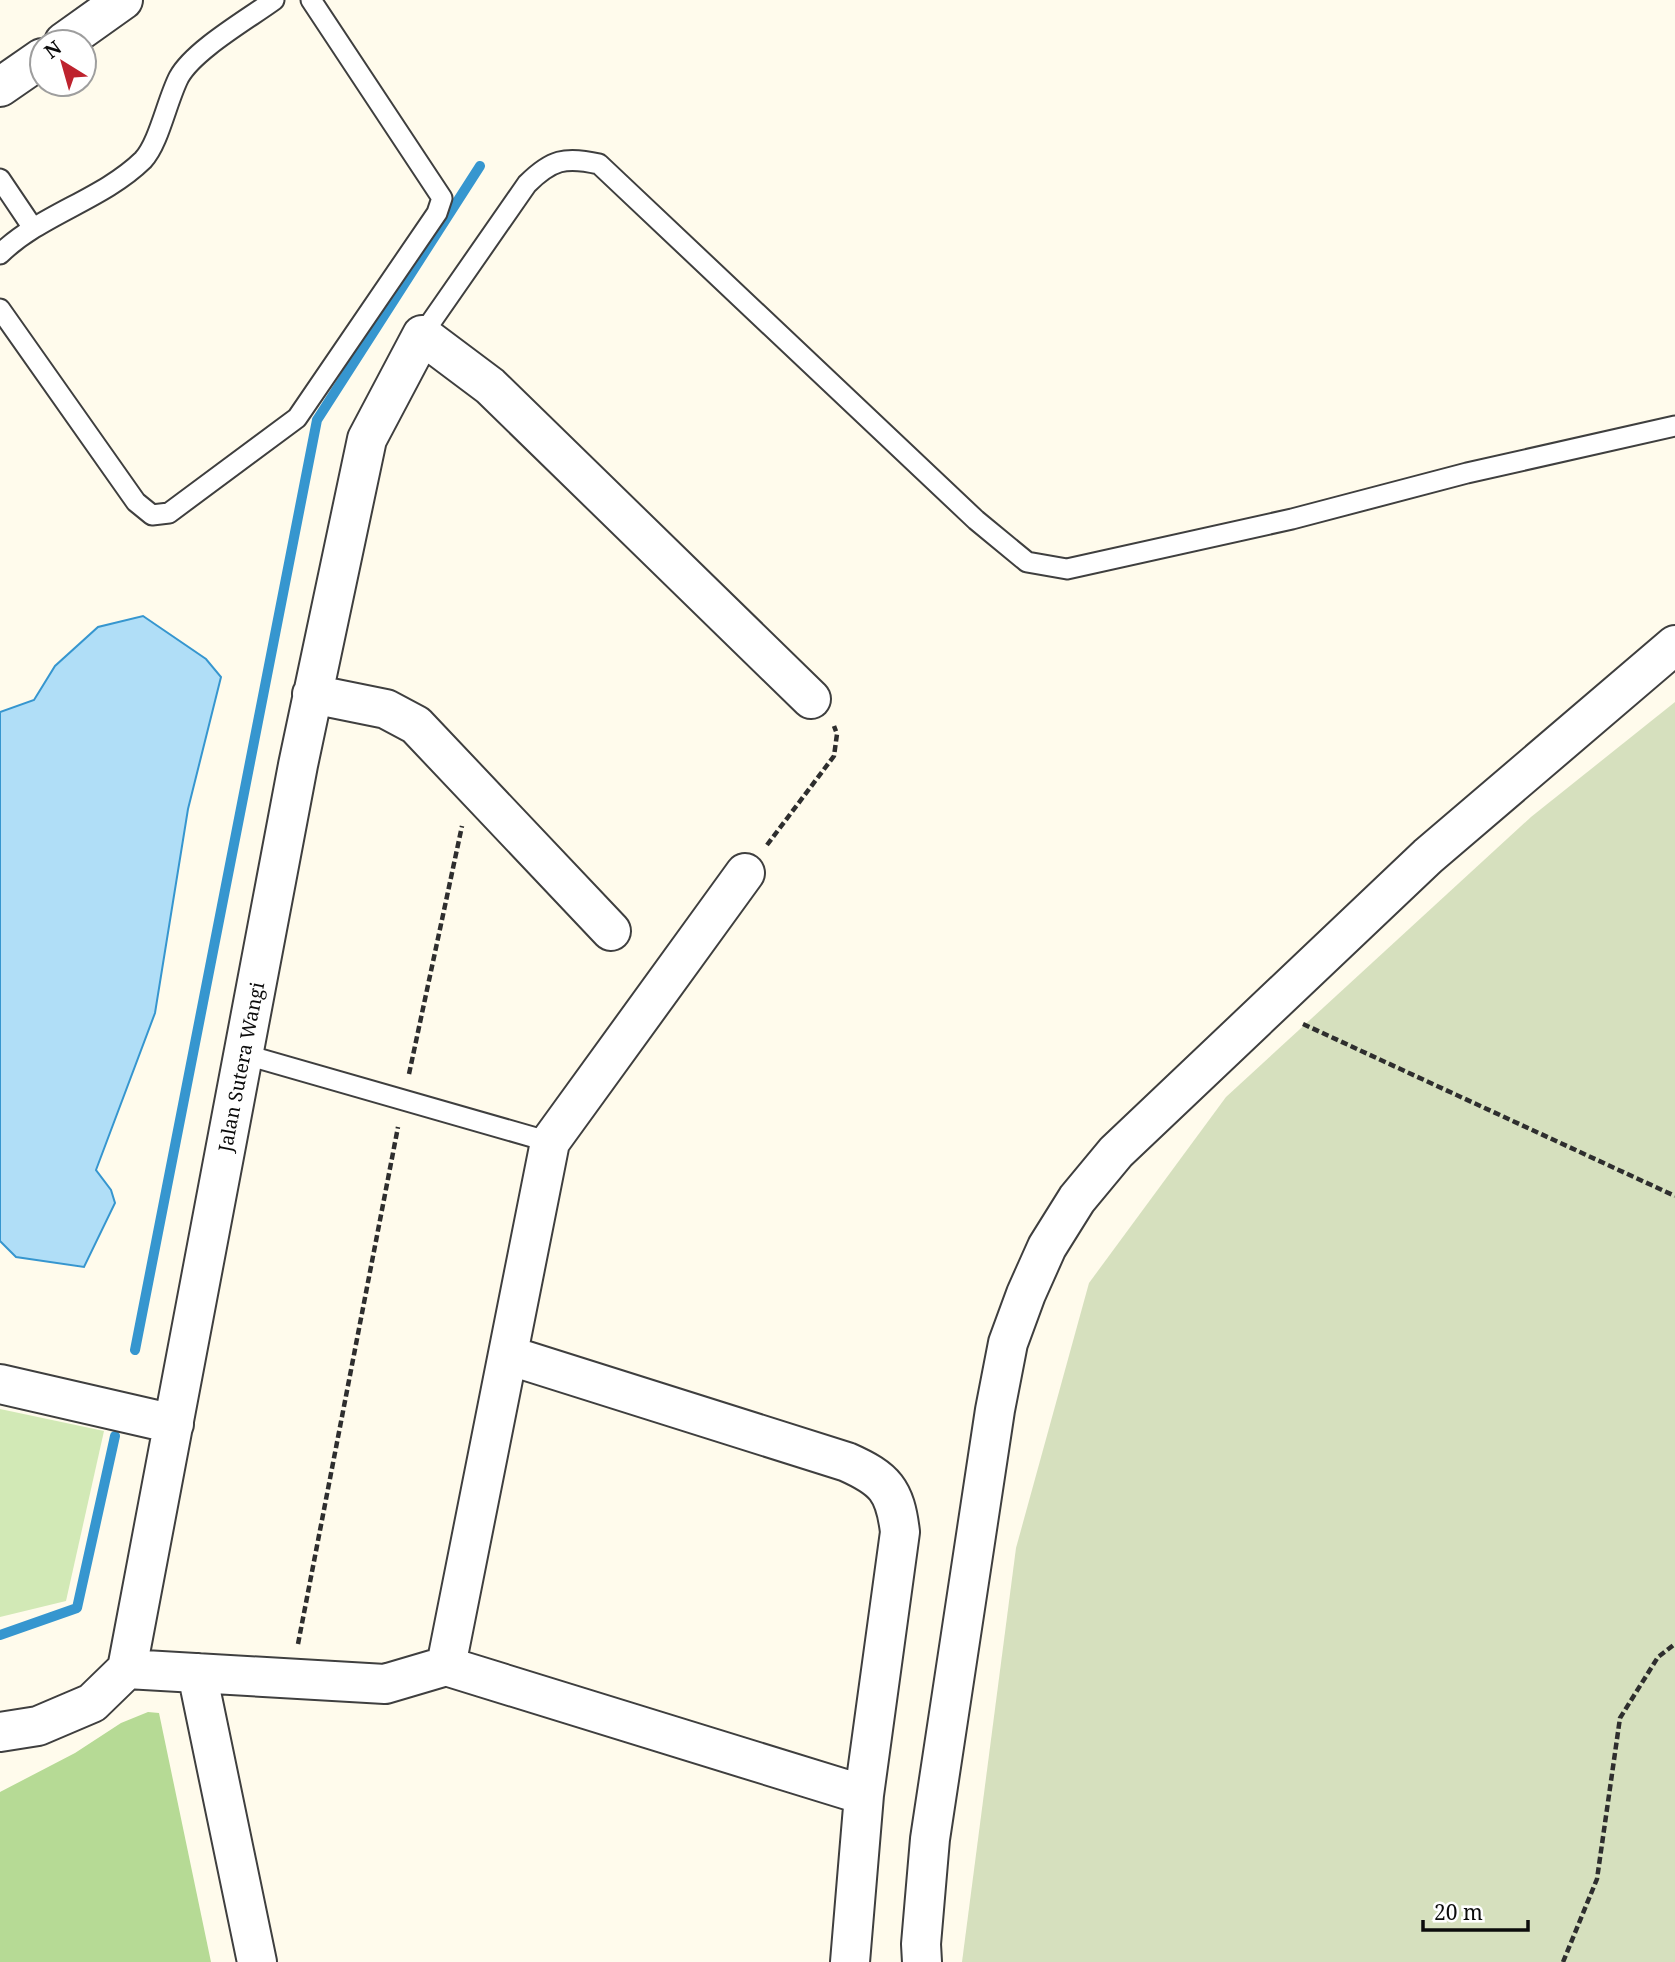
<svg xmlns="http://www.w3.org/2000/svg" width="1675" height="1962" font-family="'Noto Serif',serif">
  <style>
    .green { fill: #d2e9b6 }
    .forest { fill: #b6da95 }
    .cemetery { fill: #d6e0be }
    .water { fill: #b0def7; stroke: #3696cf; stroke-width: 2 }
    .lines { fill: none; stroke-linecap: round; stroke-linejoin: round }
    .stream { stroke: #3696cf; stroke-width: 10 }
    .lane-casing { stroke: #3f3f3f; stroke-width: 23 }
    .street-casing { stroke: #3f3f3f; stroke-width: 42 }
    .path { stroke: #2e2e2e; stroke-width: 4.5; stroke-dasharray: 7 3.5; stroke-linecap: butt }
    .lane { stroke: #fff; stroke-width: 19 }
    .street { stroke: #fff; stroke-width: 38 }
    .labels { text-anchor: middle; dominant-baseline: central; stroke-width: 7; stroke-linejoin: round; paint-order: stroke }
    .street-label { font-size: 19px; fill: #0c0c0c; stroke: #fff }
  </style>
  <rect width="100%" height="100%" fill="#fffbec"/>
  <!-- green -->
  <path class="green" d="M0,1409L104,1431L66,1601L0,1617Z"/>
  <!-- forest -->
  <path class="forest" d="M148,1712L159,1713L211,1962H0V1792L75,1753L121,1723Z"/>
  <!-- cemetery -->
  <path class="cemetery" d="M1675,702V1962H962L1016,1548L1089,1283L1226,1097L1531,817Z"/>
  <!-- water -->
  <path class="water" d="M143,616L206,659L221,677L188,809L155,1013L96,1170L111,1190L115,1203L84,1267L16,1257L0,1241V712L34,700L55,666L98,627Z"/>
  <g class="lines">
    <!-- stream -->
    <path class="stream" d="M135,1350L317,420L480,166
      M0,1635L77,1608L115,1436"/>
    <!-- lane casing -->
    <g class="lane-casing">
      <path id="lane" d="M0,179L33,228
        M0,254C41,214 102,200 143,160C159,143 167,100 179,77C194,50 248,19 274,0
        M0,309L136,502L152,515L169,513L297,418L437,213L442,198L311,0
        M422,335L527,184C551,160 565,156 599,164L976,520L1027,562L1067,569L1292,519L1467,473L1675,426
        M243,1054L550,1142"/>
    </g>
    <!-- street casing -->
    <g class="street-casing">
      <path id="street" d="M64,42L123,0
        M0,87L42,58
        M312,694L386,709L416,725L611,931
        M508,1355L847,1462C885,1479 895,1490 900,1532L864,1795L850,1962
        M0,1384L174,1424
        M446,1666L550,1142L745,873
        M127,1669L385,1684L446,1666L864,1795
        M197,1673L257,1962
        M0,1732L38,1726L92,1703L127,1669L298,765L367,439L422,335L490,386L811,699
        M922,1962L921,1944L930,1839L995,1410L1008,1343L1026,1294L1047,1247L1077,1199L1116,1152L1428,856L1675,645"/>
    </g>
    <!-- path -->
    <path class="path" d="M767,845L834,756L837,734L834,726
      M1303,1024L1675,1196
      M409,1074L462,826
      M298,1644L398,1127
      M1563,1962L1597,1879L1620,1718L1658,1657L1675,1644"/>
    <!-- lane -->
    <use href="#lane" class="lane"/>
    <!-- street -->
    <use href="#street" class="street"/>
  </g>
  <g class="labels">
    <!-- street labels -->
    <g class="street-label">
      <text transform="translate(241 1067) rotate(-79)">Jalan Sutera Wangi</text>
    </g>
  </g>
  <!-- north arrow -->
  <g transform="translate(63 63) rotate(323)"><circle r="33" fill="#ffffff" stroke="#9e9e9e" stroke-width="2"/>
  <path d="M0-5L12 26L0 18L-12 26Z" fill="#be232e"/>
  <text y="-10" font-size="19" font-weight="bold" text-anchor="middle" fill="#0c0c0c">N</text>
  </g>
  <!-- scale -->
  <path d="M1423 1920v10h105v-10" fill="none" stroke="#0c0c0c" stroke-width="3.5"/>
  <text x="1434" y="1920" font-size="21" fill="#0c0c0c" stroke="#ffffff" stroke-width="5" paint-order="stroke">20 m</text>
</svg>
